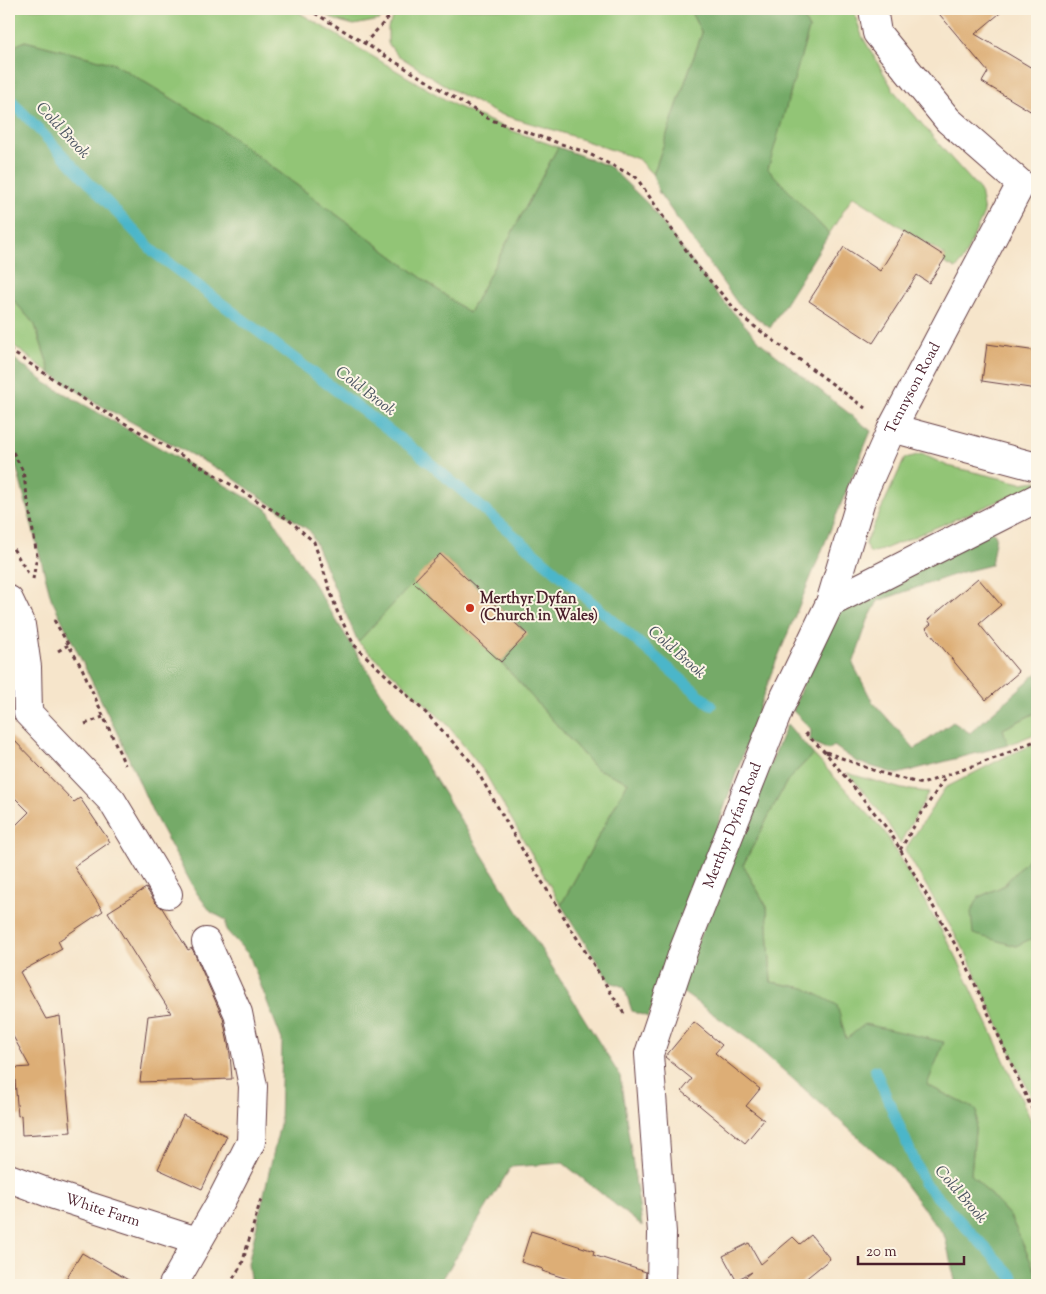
<svg xmlns="http://www.w3.org/2000/svg" width="1046" height="1294" font-family="'Sorts Mill Goudy',serif">
  <style>
    .green { fill: #92c576; stroke: #6e7250 }
    .forest { fill: #75aa67; stroke: #606449 }
    .lines { fill: none; stroke-linecap: round; stroke-linejoin: round }
    .stream { stroke: #4cb6c9; stroke-width: 11 }
    .building { fill: #ddae76 }
    .minor-casing { stroke: #643d43; stroke-width: 30 }
    .path { stroke: #643d43; stroke-width: 3; stroke-dasharray: 4 4; stroke-linecap: butt }
    .minor { stroke: #fff; stroke-width: 28 }
    .poi-dot { fill: #c8321e; stroke: #fcf5e5; stroke-width: 2 }
    .labels { text-anchor: middle; dominant-baseline: central; stroke-width: 4; stroke-linejoin: round; paint-order: stroke }
    .street-label { font-size: 15px; fill: #4a1f2b; stroke: #fcf5e5 }
    .poi-label { font-size: 15px; font-weight: bold; fill: #4a1f2b; stroke: #fcf5e5; text-anchor: start }
    .water-label { font-size: 16px; font-style: italic; fill: #4b5462; stroke: #fcf5e5 }
  </style>
  <rect width="100%" height="100%" fill="#fcf5e5"/>
  <filter id="ink" filterUnits="userSpaceOnUse"><feTurbulence type="fractalNoise" baseFrequency=".02" numOctaves="2"/><feDisplacementMap in="SourceGraphic" scale="10" xChannelSelector="R" yChannelSelector="G"/><feConvolveMatrix kernelMatrix="1 2 1 2 8 2 1 2 1" color-interpolation-filters="sRGB"/></filter>
  <filter id="wash" filterUnits="userSpaceOnUse"><feTurbulence type="fractalNoise" baseFrequency=".0096" numOctaves="4" result="noise"/><feDisplacementMap in="SourceGraphic" scale="20" xChannelSelector="R" yChannelSelector="G"/><feGaussianBlur stdDeviation="1.12" result="paint"/><feColorMatrix in="noise" values="0 0 0 0 0 0 0 0 0 0 0 0 0 0 0 0 0 1.4 0 .05"/><feComposite in="paint" operator="in"/></filter>
  <g filter="url(#wash)">
    <rect width="100%" height="100%" fill="#f6e5cb"/>
    <!-- green -->
    <path class="green" d="M9,9H293L456,106L510,130L558,147L469,313L217,126L115,64L25,41L9,49Z
      M318,9H387L380,20L354,25L335,20Z
      M398,9H689L702,33L653,175L638,159L557,131L496,113L449,88L396,54L388,43V27Z
      M800,9H853L862,36L894,91L951,158L980,190L984,213L964,258L956,269L944,263L945,255L853,196L829,234L767,170L809,29Z
      M9,295L35,325L51,374L9,342Z
      M922,454L948,466L1021,483L1037,481V485L882,550L870,553L865,544L905,458Z
      M413,582L501,662L595,768L628,782L561,905L485,773L446,723L358,642Z
      M1037,712V733L1008,745L1003,729Z
      M1037,743V849L1003,886L979,897L1015,946L1037,936V1110L966,953L905,850L945,788L1007,756Z
      M813,754L884,831L955,954L996,1042L1037,1134V1275L1010,1216L971,1174L977,1110L927,1085L845,1039L805,988L771,982L767,907L743,865L787,781Z
      M847,773L902,789L929,792L900,843C884,817 868,794 847,773Z"/>
    <!-- forest -->
    <path class="forest" d="M689,9H800L809,29L768,169L829,234L770,328L738,304L659,193L653,175L702,33Z
      M25,41L115,64L217,126L469,313L558,147L609,166L648,204L715,292L761,343L871,431L771,674L664,979L648,1017L632,1011L624,987L610,982L561,905L628,782L595,768L501,662L527,633L440,554L358,642L310,531L227,474L98,404L51,374L35,325L9,295V49Z
      M9,355L46,383L267,509L620,1076L642,1226L563,1163L511,1167L439,1285H251L248,1264L280,1124L282,1040L249,955L226,930V920L211,912L196,892L153,813L121,741L51,598L17,469L9,451Z
      M978,523L996,535L991,565L959,573L878,601L868,620L853,664L872,701L915,749L953,722L970,733L1037,673V712L1003,729L1008,745L897,774L857,762L834,746L828,750L810,741L811,729L793,711L830,607Z
      M787,724L813,754L787,781L743,865L767,907L771,982L805,988L837,1005L846,1039L865,1024L944,1042L927,1085L977,1110L971,1174L1010,1216L1037,1275V1285H956L945,1237L892,1167L748,1039L678,989Z
      M1037,849V936L1016,946L973,934L971,912L979,897L1003,886Z"/>
    <g class="lines">
      <!-- stream -->
      <path class="stream" d="M9,98L155,253L416,451L711,705
        M875,1070L924,1183L1013,1277"/>
    </g>
    <g id="blocks">
      <!-- building -->
      <path class="building" d="M935,9H1005L975,34L1037,71V115L982,82L988,72Z
        M905,231L946,257L929,283L917,275L873,343L809,301L844,247L880,271Z
        M987,344L1037,351V389L982,381Z
        M440,554L527,634L501,662L413,582Z
        M978,578L1001,605L979,624L1019,672L986,700L926,628L931,624L928,620Z
        M9,735L74,802L80,798L110,842L74,867L103,911L58,941L62,949L20,972L46,1019L60,1016L71,1132L22,1135L21,1115L18,1116L14,1068L30,1067L9,1029V832L29,812L9,792Z
        M146,888L155,902L162,908L188,950L192,948L223,1018L230,1054L232,1079L140,1082L148,1016L171,1013L108,912Z
        M694,1022L722,1045L715,1053L760,1089L746,1106L764,1120L745,1143L682,1091L692,1079L665,1057Z
        M183,1115L227,1136L202,1189L158,1169Z
        M531,1231L594,1251L593,1255L646,1272L645,1285H587L542,1271L543,1269L521,1262Z
        M811,1235L830,1259L798,1285H736L752,1272L736,1280L723,1256L749,1243L761,1264L793,1237L800,1244Z
        M82,1253L137,1285H62Z"/>
    </g>
  </g>
  <g filter="url(#ink)">
    <use href="#blocks" fill-opacity="0" stroke="#643d43" stroke-width="1"/>
    <g class="lines">
      <!-- minor casing -->
      <g class="minor-casing">
        <g id="minor">
          <path d="M892,428L1037,467"/>
          <path d="M9,600L21,625L27,667L28,713L112,801L168,894"/>
          <path id="s1" d="M830,603L863,493L892,428L1021,184L948,120L877,33L873,9"/>
          <path id="s2" d="M9,1178L54,1195L197,1241"/>
          <path d="M173,1285L220,1203L251,1142L253,1086L238,1013L206,942"/>
          <path id="s3" d="M661,1285L662,1233L649,1054L684,949L779,709L830,603L1037,498"/>
        </g>
      </g>
      <!-- path -->
      <path class="path" d="M308,9L491,120L585,152L636,177L697,266L743,318L865,408
        M364,44L388,18L393,9
        M9,350L96,407L202,467L289,520L314,542L337,611L354,645L426,713L473,764L526,856L626,1017
        M9,445L23,471L37,556L33,579
        M9,542L28,573
        M54,620L82,668L125,765
        M58,651L68,645
        M85,724L103,717
        M805,733L825,752L890,832L963,958L1037,1120
        M826,752L878,772L922,784L1001,756L1037,740
        M900,850L923,811L946,777
        M229,1285L242,1264L261,1199"/>
      <!-- minor -->
      <use href="#minor" class="minor"/>
    </g>
  </g>
  <!-- markers -->
  <circle class="poi-dot" cx="470" cy="608" r="5"/>
  <g class="labels">
    <!-- street labels -->
    <g class="street-label">
      <text stroke="none"><textPath href="#s1" startOffset="231">Tennyson Road</textPath></text>
      <text stroke="none"><textPath href="#s3" startOffset="475">Merthyr Dyfan Road</textPath></text>
      <text stroke="none"><textPath href="#s2" startOffset="99">White Farm</textPath></text>
    </g>
    <!-- poi labels -->
    <g class="poi-label">
      <text x="480" y="599">Merthyr Dyfan<tspan x="480" dy="17">(Church in Wales)</tspan></text>
    </g>
    <!-- water labels -->
    <g class="water-label">
      <text transform="translate(62 131) rotate(47)">Cold Brook</text>
      <text transform="translate(365 392) rotate(37)">Cold Brook</text>
      <text transform="translate(676 653) rotate(41)">Cold Brook</text>
      <text transform="translate(960 1195) rotate(49)">Cold Brook</text>
    </g>
  </g>
  <!-- margin -->
  <rect width="1046" height="1294" fill="none" stroke="#fcf5e5" stroke-width="30"/>
  <!-- scale -->
  <path d="M858 1256v8h106v-8" fill="none" stroke="#4a1f2b" stroke-width="2.5"/>
  <text x="866" y="1256" font-size="15" fill="#4a1f2b" stroke="#fcf5e5" stroke-width="4" paint-order="stroke">20 m</text>
</svg>
